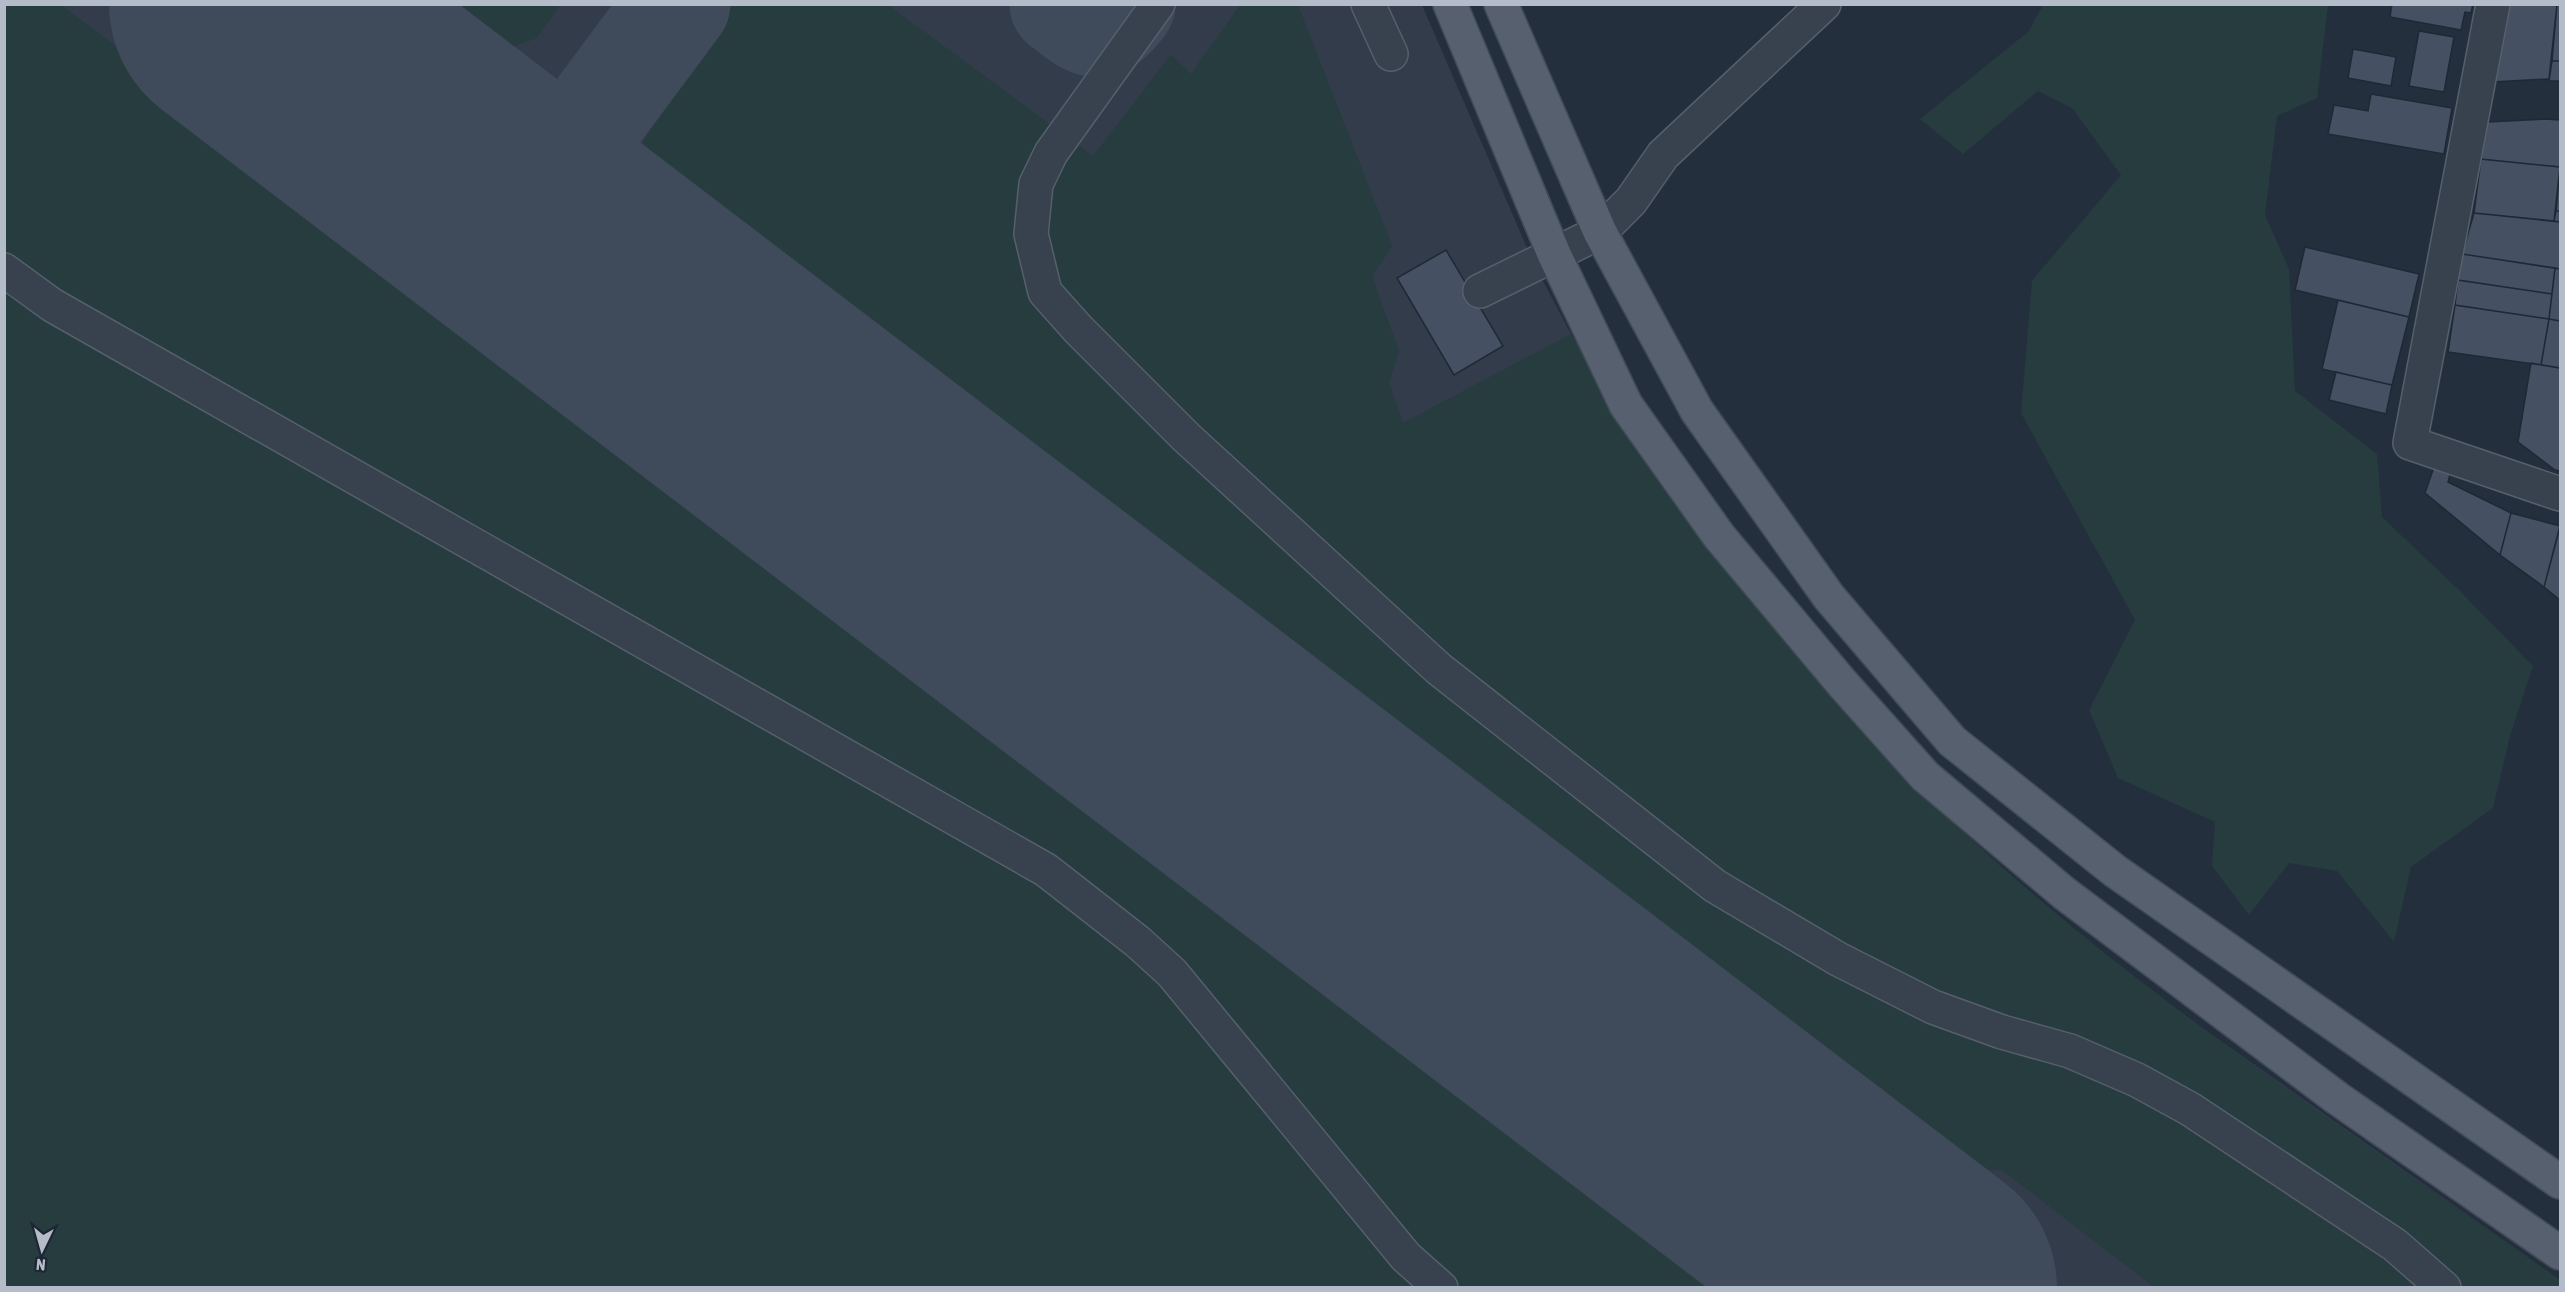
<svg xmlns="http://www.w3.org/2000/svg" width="2565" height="1292" font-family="'Asap Condensed',sans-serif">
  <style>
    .airport { fill: #323c4b }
    .green { fill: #263c3f }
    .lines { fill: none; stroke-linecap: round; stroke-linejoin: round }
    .taxiway { stroke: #3f4a5a; stroke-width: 105 }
    .runway { stroke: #3f4a5a; stroke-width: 264 }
    .building { fill: #455162; stroke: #1f2835; stroke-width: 1.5 }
    .minor-casing { stroke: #565f6c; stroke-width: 36 }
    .major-casing { stroke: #414a57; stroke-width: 36 }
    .minor { stroke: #38414e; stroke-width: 33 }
    .major { stroke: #56606e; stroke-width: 33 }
  </style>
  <rect width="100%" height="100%" fill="#242f3e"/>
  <!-- airport -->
  <path class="airport" d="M4,5H1422L1534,264L1571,334L1643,450L1744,588L1839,706L1933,804L2043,905L2157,996L2560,1280V1287H301Z"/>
  <!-- green -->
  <path class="green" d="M5,4L61,5L1753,1287L5,1288Z
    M448,5H560L537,38L508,48Z
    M730,5H888L1093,156L1171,55L1191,74L1240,5H1298L1392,246L1372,276L1399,351L1389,382L1403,423L1571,334C1595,373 1618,414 1644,452C1731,576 1825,702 1935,806C2125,987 2347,1130 2560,1280V1287H2154L2002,1170L1915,1168L625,178L658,114Z
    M2043,5H2328L2317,98L2277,116L2265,215L2289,269L2295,391L2377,454L2382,517L2459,590L2533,666L2510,736L2493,808L2411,867L2394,942L2337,871L2289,863L2249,915L2212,866L2215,822L2118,778L2089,710L2135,620L2021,413L2032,281L2121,175L2072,108L2038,91L1963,154L1920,119L2029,31Z"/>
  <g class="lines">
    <!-- taxiway -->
    <path class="taxiway" d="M1062,4C1090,25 1098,37 1123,4
      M423,143C464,155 506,168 548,149C562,143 575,133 588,125
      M608,284L585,240L577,211L575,192L578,156L588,125L678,4"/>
    <!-- runway -->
    <path class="runway" d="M241,4L1925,1288"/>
  </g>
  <!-- building -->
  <path class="building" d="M2392,4H2473L2471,13L2465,12L2461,30L2390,17Z
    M2502,4H2557L2549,79L2492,82Z
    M2557,4H2560V61H2552Z
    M2419,31L2454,37L2444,92L2409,86Z
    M2353,49L2396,57L2391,86L2348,78Z
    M2552,61H2560V81H2549Z
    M2371,94L2452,108L2444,154L2328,134L2334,105L2368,111Z
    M2545,119L2560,120V167L2481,159L2487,122Z
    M2481,159L2560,167L2554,221L2474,213Z
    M2560,167V211H2556Z
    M2556,211H2560V222L2554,221Z
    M2474,213L2560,222V269L2462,254Z
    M2305,247L2419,274L2409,317L2295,290Z
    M1446,250L1503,346L1454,375L1397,278Z
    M2462,254L2555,268L2552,294L2458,280Z
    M2555,268L2560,269V321L2549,319Z
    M2458,280L2552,294L2549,319L2455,305Z
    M2338,300L2409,317L2392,385L2322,369Z
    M2455,305L2549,319L2541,365L2448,352Z
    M2549,319L2560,321V368L2541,365Z
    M2531,363L2560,368V471L2555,470L2518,442Z
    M2336,372L2392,385L2386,414L2329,400Z
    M2434,467L2450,475L2448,482L2511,513L2500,555L2425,493Z
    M2511,513L2560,526L2544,587L2500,555Z
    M2560,527V600L2544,587Z"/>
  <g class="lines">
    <!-- minor casing -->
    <g class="minor-casing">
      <path id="minor" d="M1158,4L1051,153L1036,184L1031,234L1045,292L1078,329L1187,438L1439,669L1715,886L1838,959L1933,1007L2002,1032L2070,1051L2137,1080L2190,1109L2395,1245L2444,1288
        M1368,4L1391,54
        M2493,4L2410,443L2560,494
        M4,270L52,305L1046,870L1138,942L1172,973L1406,1257L1441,1288
        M1480,291L1600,232L1631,201L1663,155L1824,4"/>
    </g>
    <!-- major casing -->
    <g class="major-casing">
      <path id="major" d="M1450,4L1554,254L1626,405L1719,536L1842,683L1925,776L2064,893L2337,1098L2560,1253
        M1501,4L1600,232L1697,411L1829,597L1952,741L2115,871L2560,1182"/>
    </g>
    <!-- minor -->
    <use href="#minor" class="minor"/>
    <!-- major -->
    <use href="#major" class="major"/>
  </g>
  <!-- border -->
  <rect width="2565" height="1292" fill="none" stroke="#b4bcc9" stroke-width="12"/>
  <!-- north arrow -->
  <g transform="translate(42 1250) rotate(185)" stroke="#1d2633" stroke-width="4.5" paint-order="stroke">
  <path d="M0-4.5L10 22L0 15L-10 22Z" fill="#b4bcc9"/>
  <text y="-9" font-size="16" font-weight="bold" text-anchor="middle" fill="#b4bcc9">N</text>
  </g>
</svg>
